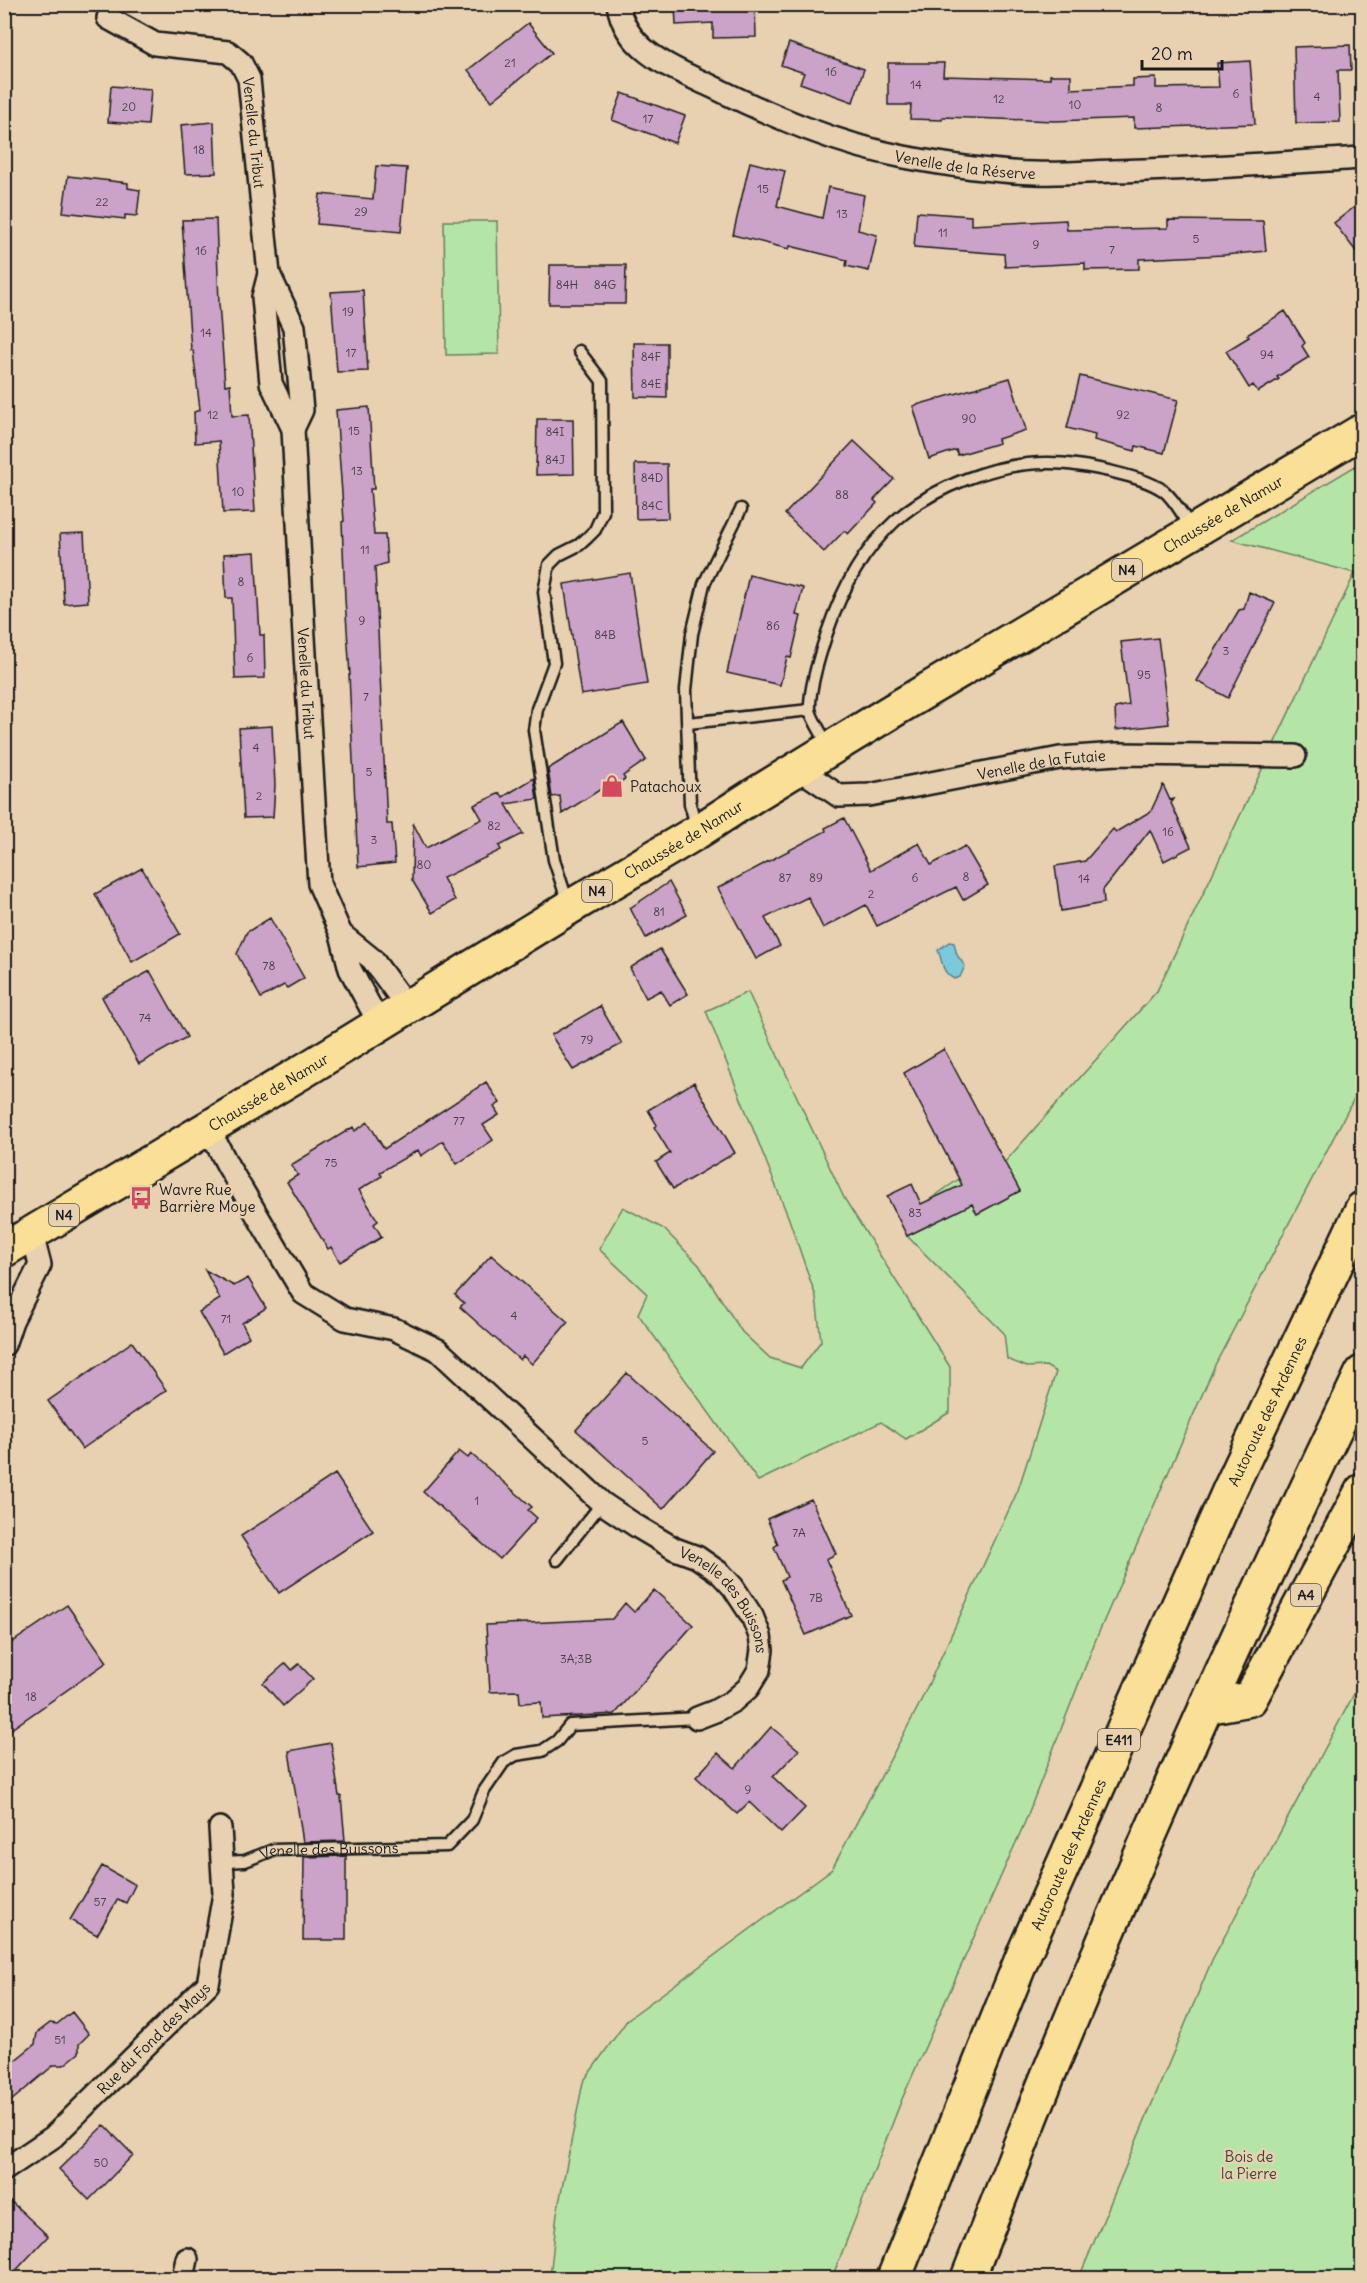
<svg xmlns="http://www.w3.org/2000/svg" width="1367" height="2283" font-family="Delius,sans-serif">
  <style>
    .green { fill: #b4e5a6; stroke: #688061; stroke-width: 1.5 }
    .water { fill: #7cc9db; stroke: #56848f; stroke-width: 1.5 }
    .building { fill: #cba2c8; stroke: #1c1c1c; stroke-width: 1.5 }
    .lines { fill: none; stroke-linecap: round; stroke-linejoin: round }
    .service-casing { stroke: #1c1c1c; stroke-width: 15 }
    .minor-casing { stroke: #1c1c1c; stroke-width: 26 }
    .primary-casing { stroke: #1c1c1c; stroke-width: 38 }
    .motorway-casing { stroke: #1c1c1c; stroke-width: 38 }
    .service { stroke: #e7d1b0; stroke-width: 10 }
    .minor { stroke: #e7d1b0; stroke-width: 21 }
    .primary { stroke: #fadf96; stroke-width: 33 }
    .motorway { stroke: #fadf96; stroke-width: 33 }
    .labels { text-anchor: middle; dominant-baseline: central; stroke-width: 5; stroke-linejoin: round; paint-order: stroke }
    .number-label { font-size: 12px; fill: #483e47 }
    .shield { fill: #e7d1b0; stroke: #595248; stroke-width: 1.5 }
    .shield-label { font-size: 14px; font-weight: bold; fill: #1c1c1c }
    .street-label { font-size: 15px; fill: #1c1c1c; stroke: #e7d1b0 }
    .poi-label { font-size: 15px; fill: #1c1c1c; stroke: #e7d1b0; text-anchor: start }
    .park-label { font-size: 15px; fill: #3a4438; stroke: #e7d1b0 }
  </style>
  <rect width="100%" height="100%" fill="#e7d1b0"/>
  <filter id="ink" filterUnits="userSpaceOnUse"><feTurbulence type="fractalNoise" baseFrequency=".0167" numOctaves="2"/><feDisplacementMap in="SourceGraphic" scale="12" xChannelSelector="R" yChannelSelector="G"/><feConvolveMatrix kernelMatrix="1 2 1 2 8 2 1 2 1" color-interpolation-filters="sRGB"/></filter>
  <g filter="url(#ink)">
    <!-- green -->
    <path class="green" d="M444,221H497L499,354L446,355Z
      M1362,462V1083L1215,1365L1096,1639L1025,1822L902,2099L832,2278H550L557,2213L583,2082L628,2019L832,1869L918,1707L1018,1490L1056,1372L1046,1366L1027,1367L1007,1359L1004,1333L907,1236L939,1220L929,1200L959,1179L977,1214L1020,1191L1004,1163L1157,991L1355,573L1232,540Z
      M748,992L844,1198L950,1367V1412L906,1439L881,1422L758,1481L638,1314L647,1294L599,1249L623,1207L664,1229L699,1265L742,1332L770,1358L801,1368L821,1341L816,1297L789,1219L706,1011Z
      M1362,1679V2278H1079L1212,1960Z"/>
    <!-- water -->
    <path class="water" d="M949,942L954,943L957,955L965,966L960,977L954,979C941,972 943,962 938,950Z"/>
    <!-- building -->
    <path class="building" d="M675,4H755L756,37L713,38V23L676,25Z
      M528,23L552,53L492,101L468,70Z
      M789,43L864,69L853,102L800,83L804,73L781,65Z
      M1350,45L1351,70H1338L1340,122L1296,123L1294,47Z
      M1250,61L1255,124L1134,128V118L1055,121L943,117L942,120L910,119L911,105H888V63H944L943,76L1050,79V75H1071V89L1133,86V79L1156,78V88L1219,87L1217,63Z
      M111,86L151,89L148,125L108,122Z
      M622,93L685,116L675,143L612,120Z
      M214,122L216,173L185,174L181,125Z
      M750,162L785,171L777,206L822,218L828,187L864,195L858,230L877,235L869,271L846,266L847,260L790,246L789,249L733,235Z
      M376,166L407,168L401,232L317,224L320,194L373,199Z
      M68,176L128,183V188L140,190L137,216L125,215V219L63,212Z
      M1362,201V259L1334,223Z
      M917,212L971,216V225L1066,220L1067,230L1168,228V220L1263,221L1266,251L1224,255L1139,259V269L1085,270V263L1005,267L1004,254L914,247Z
      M216,219L219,303L225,385L230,384L232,416L249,415L255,512L223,513L219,441L195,443L194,412L200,410L193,350H191L182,220Z
      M550,265H626L625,304H549Z
      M363,290L368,371L337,372L331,292Z
      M1285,311L1305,343L1302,346L1309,357L1277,377L1279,379L1258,392L1253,385L1249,388L1226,351L1249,337L1247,335Z
      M634,343H667V398L635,397Z
      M1080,376L1178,400L1164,453L1136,446L1135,451L1094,440L1095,435L1067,428Z
      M1010,378L1026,430L998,439L999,443L958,455L956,450L929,459L913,406Z
      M369,407L374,489H370L374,535H385L387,563L375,567L387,824H392L395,863L358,867L349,675H350L345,599L342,522L344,521L336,410Z
      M537,419H573L574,474L536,475Z
      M854,441L894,479L874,500L877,503L848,534L844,531L824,552L785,514Z
      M635,464H667L668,518L636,519Z
      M84,533L88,602L64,604L60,534Z
      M255,552L260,635H264L265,678L235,679L232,598H226L224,554Z
      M630,573L647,684L581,695L564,584Z
      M749,575L803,588L796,615L801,616L791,658L787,657L780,685L727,673Z
      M1249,592L1275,603L1228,698L1197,681L1239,610L1244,609Z
      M1158,638L1169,724L1116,730L1115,708L1129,705L1121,642Z
      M623,722L646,760L623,776L625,779L606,791L604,787L562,814L560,796L552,797L548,769Z
      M272,726L275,785L273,817L244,818L239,728Z
      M534,778L537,799L506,804L523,834L499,846L501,850L443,878L455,900L432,913L412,880L413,823L426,848L482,819L474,805L500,793L503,797Z
      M1163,785L1170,800L1174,799L1171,803L1191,847L1164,861L1150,830L1103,890L1104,903L1061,911L1055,866L1085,861L1113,829L1116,832L1151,811Z
      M844,818L871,870L919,843L931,865L965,846L988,885L963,900L956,887L877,926L866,905L823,928L808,897L765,918L780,946L756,959L718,888L826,831L825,828Z
      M142,868L180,934L132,962L95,894Z
      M669,882L687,915L646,938L630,908Z
      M270,918L304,978L287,988L284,985L261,998L237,954L247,932Z
      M660,949L688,994L670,1005L661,990L646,998L630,968Z
      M150,971L187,1037L139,1064L102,997Z
      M600,1006L622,1044L573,1070L551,1035Z
      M944,1049L1020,1191L977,1214L972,1204L907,1236L887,1196L912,1184L921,1204L962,1185L904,1073Z
      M486,1082L500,1103L494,1107L499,1115L483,1125L493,1140L457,1164L443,1141L421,1156L418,1150L380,1172L382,1176L359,1190L378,1221L374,1224L382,1237L340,1262L331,1247L328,1249L287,1182L298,1175L291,1165L353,1127L355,1131L368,1122L384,1149Z
      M694,1082L735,1153L673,1189L656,1162L670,1153L654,1127L657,1125L648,1110Z
      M491,1255L568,1322L532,1364L523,1356L520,1360L480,1325L460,1307L464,1303L455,1295Z
      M205,1270L234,1286L248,1278L266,1308L242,1323L249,1337L223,1353L199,1312L220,1299Z
      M132,1342L166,1390L82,1449L48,1401Z
      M627,1373L713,1451L663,1509L576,1430Z
      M459,1451L468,1458L471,1454L492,1472L532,1507L528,1510L537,1518L500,1559L423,1492Z
      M335,1474L373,1531L279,1593L241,1536Z
      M811,1499L836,1554L826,1559L851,1615L806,1635L781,1580L787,1577L774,1547L778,1544L767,1519Z
      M654,1590L693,1625L615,1714L542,1718L541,1702L520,1703L519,1691L490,1692L486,1625L612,1619L625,1603L634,1612Z
      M67,1605L107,1662L4,1734V1648Z
      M286,1663L292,1670L299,1664L313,1679L283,1706L263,1683Z
      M771,1727L799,1750L773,1777L805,1808L781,1833L749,1802L737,1814L696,1777L718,1753L735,1768Z
      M331,1743L339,1796H341L345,1841L303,1842L289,1751Z
      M346,1856V1940H303L304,1857Z
      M102,1866L135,1885L126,1903L118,1899L97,1935L70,1920Z
      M72,2012L89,2034L79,2044V2053L64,2065H54L4,2107V2069L35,2044L37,2033L50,2023L57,2024Z
      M104,2125L133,2155L89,2200L59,2169Z
      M4,2195L48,2236L9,2278H4Z"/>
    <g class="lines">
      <!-- service casing -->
      <g class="service-casing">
        <g id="service">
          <path d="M688,723L810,710"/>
          <path d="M828,745C824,737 811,718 810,709C809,690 821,651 827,633C841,591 861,552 895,521C933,487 997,462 1049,463C1070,463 1092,467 1113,472C1129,476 1150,481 1164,491C1175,500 1183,516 1191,527"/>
          <path d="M697,829L690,804L686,690L692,634L704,584L741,509"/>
          <path d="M568,903L554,860L534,730L537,709L554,663L544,592L549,565L559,555L579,545L587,538L595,530L603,512L602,381L579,351"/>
          <path d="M557,1560L602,1503"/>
          <path id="s1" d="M223,1862L245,1861L273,1850L447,1846L472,1820L484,1791L504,1762L516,1755L542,1751L557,1741L570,1725L697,1718"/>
        </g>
      </g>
      <!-- minor casing -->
      <g class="minor-casing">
        <g id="minor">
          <path id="s2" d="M618,4C625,52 675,69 713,87C774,117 837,144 904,157C947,165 992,172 1035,173C1061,174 1087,172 1113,171C1196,169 1279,163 1362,158"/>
          <path id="s3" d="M108,18L155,44L228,52L241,63L249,79L269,274L294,327L302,410L293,429"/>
          <path id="s4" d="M269,274L263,297L271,383L293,429L304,637L319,884L341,934L350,969L380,1025"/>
          <path id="s5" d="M798,768L839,796L869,795L1060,758L1117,754L1295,756"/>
          <path d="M341,934L372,959L408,1008"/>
          <path id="s6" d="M209,1129L228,1166L303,1293L345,1319L394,1329L438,1350L602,1503L638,1527L675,1549L697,1557L720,1573L733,1587L752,1616L760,1636L762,1650L759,1670L748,1688L733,1701L715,1711L697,1718"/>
          <path d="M4,1345L12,1321L40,1265L32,1234"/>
          <path id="s7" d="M4,2170L53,2137L208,1984L224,1894L220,1828"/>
          <path d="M183,2278L187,2259"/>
        </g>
      </g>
      <!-- primary casing -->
      <g class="primary-casing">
        <g id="primary">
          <path id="s8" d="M4,1250L310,1067L570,907L697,832L756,794L892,711L1362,431"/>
        </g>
      </g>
      <!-- motorway casing -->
      <g class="motorway-casing">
        <g id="motorway">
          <path d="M1206,1707L1250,1699L1362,1491"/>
          <path id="s9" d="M894,2278L1025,1951L1230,1489L1362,1209"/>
          <path d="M968,2278C997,2206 1024,2133 1054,2061C1149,1829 1253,1599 1362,1373"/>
        </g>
      </g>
      <!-- service -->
      <use href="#service" class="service"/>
      <!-- minor -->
      <use href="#minor" class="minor"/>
      <!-- primary -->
      <use href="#primary" class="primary"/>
      <!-- motorway -->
      <use href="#motorway" class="motorway"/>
    </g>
  </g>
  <!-- icons -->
  <defs>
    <g id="shop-bare" transform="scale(1.8)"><path d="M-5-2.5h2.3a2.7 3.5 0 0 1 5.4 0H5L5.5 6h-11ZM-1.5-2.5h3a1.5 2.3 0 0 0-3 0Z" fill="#d1495b" stroke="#e7d1b0" stroke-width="2.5" paint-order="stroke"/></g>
    <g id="bus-bare" transform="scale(1.8)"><path d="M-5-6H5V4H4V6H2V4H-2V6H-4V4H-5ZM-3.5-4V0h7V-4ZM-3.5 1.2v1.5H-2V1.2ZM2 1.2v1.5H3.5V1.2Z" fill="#d1495b" stroke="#e7d1b0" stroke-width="2.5" paint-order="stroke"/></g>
  </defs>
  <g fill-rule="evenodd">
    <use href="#shop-bare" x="612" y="786"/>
    <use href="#bus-bare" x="141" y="1198"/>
  </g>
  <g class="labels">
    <!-- number labels -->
    <g class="number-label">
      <text x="510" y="62">21</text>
      <text x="831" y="71">16</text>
      <text x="916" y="84">14</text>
      <text x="1236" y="93">6</text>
      <text x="1317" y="96">4</text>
      <text x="999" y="98">12</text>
      <text x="1075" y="104">10</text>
      <text x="129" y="106">20</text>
      <text x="1159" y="107">8</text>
      <text x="648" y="118">17</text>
      <text x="199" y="149">18</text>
      <text x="763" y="188">15</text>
      <text x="102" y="201">22</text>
      <text x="361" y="211">29</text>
      <text x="842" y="213">13</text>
      <text x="943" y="232">11</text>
      <text x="1196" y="238">5</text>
      <text x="1036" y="244">9</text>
      <text x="1112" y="249">7</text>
      <text x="201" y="250">16</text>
      <text x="567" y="284">84H</text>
      <text x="605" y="284">84G</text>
      <text x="348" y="311">19</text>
      <text x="206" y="332">14</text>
      <text x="351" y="352">17</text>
      <text x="1267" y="354">94</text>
      <text x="651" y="356">84F</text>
      <text x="651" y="383">84E</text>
      <text x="213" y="414">12</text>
      <text x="1123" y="414">92</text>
      <text x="969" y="418">90</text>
      <text x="354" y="430">15</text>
      <text x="555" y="431">84I</text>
      <text x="555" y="459">84J</text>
      <text x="357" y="470">13</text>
      <text x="652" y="477">84D</text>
      <text x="238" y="491">10</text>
      <text x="842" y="494">88</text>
      <text x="652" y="505">84C</text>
      <text x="365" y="549">11</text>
      <text x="241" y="581">8</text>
      <text x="362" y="620">9</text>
      <text x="773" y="625">86</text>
      <text x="605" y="634">84B</text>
      <text x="1226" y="650">3</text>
      <text x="250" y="657">6</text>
      <text x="1144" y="674">95</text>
      <text x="366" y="696">7</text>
      <text x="256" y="747">4</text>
      <text x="369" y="771">5</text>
      <text x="259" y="795">2</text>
      <text x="494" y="825">82</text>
      <text x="1168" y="831">16</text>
      <text x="374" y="839">3</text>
      <text x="424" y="864">80</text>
      <text x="966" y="876">8</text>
      <text x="785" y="877">87</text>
      <text x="816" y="877">89</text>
      <text x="915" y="877">6</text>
      <text x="1084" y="878">14</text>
      <text x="871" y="893">2</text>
      <text x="659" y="911">81</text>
      <text x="269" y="965">78</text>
      <text x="145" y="1017">74</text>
      <text x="587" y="1039">79</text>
      <text x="459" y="1120">77</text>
      <text x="331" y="1162">75</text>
      <text x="915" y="1212">83</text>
      <text x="514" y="1315">4</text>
      <text x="226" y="1318">71</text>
      <text x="645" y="1440">5</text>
      <text x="477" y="1500">1</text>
      <text x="799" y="1532">7A</text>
      <text x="816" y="1597">7B</text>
      <text x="576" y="1658">3A;3B</text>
      <text x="31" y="1696">18</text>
      <text x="748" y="1789">9</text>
      <text x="100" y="1901">57</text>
      <text x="60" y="2039">51</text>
      <text x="101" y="2162">50</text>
    </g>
    <!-- shield labels -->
    <g class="shield">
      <rect x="1112" y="559" width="30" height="22" rx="4.5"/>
      <rect x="582" y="880" width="30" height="22" rx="4.5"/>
      <rect x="49" y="1204" width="30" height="22" rx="4.5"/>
      <rect x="1291" y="1584" width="30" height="22" rx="4.5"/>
      <rect x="1098" y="1729" width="42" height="22" rx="4.5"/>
    </g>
    <g class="shield-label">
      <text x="1127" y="570">N4</text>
      <text x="597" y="891">N4</text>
      <text x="64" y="1215">N4</text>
      <text x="1306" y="1595">A4</text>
      <text x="1119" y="1740">E411</text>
    </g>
    <!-- street labels -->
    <g class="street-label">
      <text stroke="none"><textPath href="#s3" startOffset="216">Venelle du Tribut</textPath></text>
      <text stroke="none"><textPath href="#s2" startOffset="398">Venelle de la Réserve</textPath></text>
      <text stroke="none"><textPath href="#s8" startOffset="1424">Chaussée de Namur</textPath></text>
      <text stroke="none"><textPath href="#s4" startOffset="416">Venelle du Tribut</textPath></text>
      <text stroke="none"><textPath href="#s5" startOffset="255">Venelle de la Futaie</textPath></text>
      <text stroke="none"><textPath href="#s8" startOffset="794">Chaussée de Namur</textPath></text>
      <text stroke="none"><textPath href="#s8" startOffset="308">Chaussée de Namur</textPath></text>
      <text stroke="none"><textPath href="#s9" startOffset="944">Autoroute des Ardennes</textPath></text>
      <text stroke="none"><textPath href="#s6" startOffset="723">Venelle des Buissons</textPath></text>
      <text stroke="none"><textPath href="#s1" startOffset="108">Venelle des Buissons</textPath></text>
      <text stroke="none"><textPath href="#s9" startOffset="458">Autoroute des Ardennes</textPath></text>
      <text stroke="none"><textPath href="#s7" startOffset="200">Rue du Fond des Mays</textPath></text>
    </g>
    <!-- poi labels -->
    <g class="poi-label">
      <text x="630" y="786">Patachoux</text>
      <text x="159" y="1189">Wavre Rue<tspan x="159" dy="17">Barrière Moye</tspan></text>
    </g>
    <!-- park labels -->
    <g class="park-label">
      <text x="1249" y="2156">Bois de<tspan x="1249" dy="17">la Pierre</tspan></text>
    </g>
  </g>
  <!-- margin -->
  <rect width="1367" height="2283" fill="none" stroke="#e7d1b0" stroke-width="24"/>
  <rect x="12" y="12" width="1343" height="2259" fill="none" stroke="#1c1c1c" stroke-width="2" filter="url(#ink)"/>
  <!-- scale -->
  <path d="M1142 60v9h80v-9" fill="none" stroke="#1c1c1c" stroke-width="3"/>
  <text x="1151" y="60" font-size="18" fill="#1c1c1c" stroke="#e7d1b0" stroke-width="4.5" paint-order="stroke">20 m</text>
</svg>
